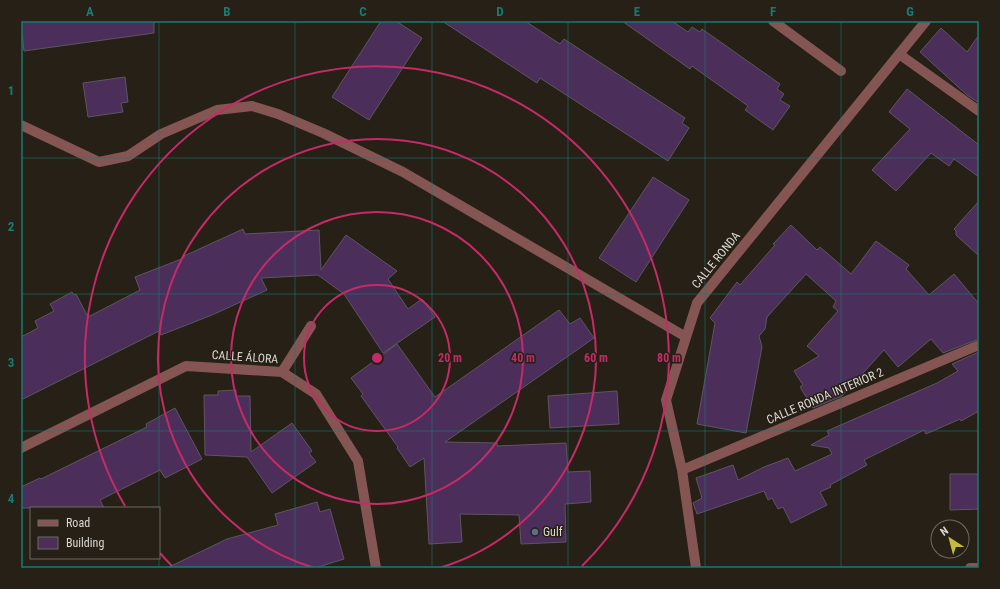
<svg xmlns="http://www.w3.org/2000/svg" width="1000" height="589" font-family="'Roboto Condensed',sans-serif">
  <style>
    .building { fill: #4b2e5a; stroke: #5d5661 }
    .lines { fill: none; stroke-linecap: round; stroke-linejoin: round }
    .minor { stroke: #845553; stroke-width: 10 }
    .grid { fill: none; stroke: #197b73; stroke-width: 1; stroke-opacity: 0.55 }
    .ring { fill: none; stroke: #c52b67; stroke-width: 2 }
    .service-dot { fill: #5c6f8a; stroke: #262017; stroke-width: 1.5 }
    .labels { text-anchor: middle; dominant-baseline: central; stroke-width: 3; stroke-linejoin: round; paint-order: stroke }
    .street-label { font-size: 12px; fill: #dcd8d2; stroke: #262017 }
    .poi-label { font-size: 12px; fill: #dcd8d2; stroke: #262017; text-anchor: start }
    .centre { fill: #c52b67; stroke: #262017; stroke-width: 2 }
    .ring-label { font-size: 12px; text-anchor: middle; font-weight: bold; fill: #c52b67; stroke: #262017; stroke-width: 3; stroke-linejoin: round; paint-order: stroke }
    .neatline { fill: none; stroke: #197b73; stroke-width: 1.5 }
    .grid-label { font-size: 13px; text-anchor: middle; font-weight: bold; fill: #197b73 }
  </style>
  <rect width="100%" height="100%" fill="#262017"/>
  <!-- building -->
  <path class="building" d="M21,21H154V33L24,51Z
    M381,21H396L422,38L369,120L332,97Z
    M442,21H525L560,44L564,39L610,69L685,118L682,123L689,128L668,161L540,78L537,83Z
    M622,21H672L688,32L692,27L700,32L702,29L780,84L777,89L784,94L780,100L790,106L773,130L745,110L748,106L692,66L690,69Z
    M941,28L967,52L979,35V103L967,95L920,52Z
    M125,77L128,102L121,103L123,112L88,117L83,83Z
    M907,89L979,145V177L954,159L949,166L931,153L896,191L872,170L910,129L889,112Z
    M653,177L689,200L636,282L599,258Z
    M979,201V256L956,235V231L954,229Z
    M791,225L817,250L820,247L851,274L876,241L909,265L906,269L929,295L954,274L979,304V339L943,353L931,339L898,367L884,350L842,396L813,408L800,387L803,385L794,371L819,356L807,346L838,311L833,307L836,301L806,274L767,317L765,329L759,336L762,347L746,433L697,424L715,323L710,318L737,282L740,285L775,245L773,244Z
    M243,229L245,234L319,230L321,270L346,235L397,271L388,279L408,309L422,299L435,317L383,353L344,294L318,275L261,278L267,290L212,315L161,335L159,331L21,400V337L38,328L35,321L54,311L50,304L72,292L74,295L76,294L88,317L140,290L135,277L184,258V256Z
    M559,310L570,324L580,318L594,338L445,442L497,443V446L566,443L568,472L590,471L591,502L565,504L566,542L521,544L519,515L460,514L462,542L429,544L424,458L410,467L397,448L398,447L361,396L363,394L351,378L397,344L435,397Z
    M979,352V411L961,421L960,419L926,434L924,430L864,460L867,465L830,485L831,487L820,492L827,505L791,523L783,507L778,509L772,498L768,500L764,491L697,514L693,503L702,498L696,478L733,465L738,480L764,467L788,458L795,471L832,454L829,448L811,445L829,435L827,431L937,383L958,371L952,364Z
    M236,390V396H250L251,452L292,423L312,451L309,453L316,462L272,493L247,457L205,455L204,395H218V391Z
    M617,391L619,424L550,428L548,396Z
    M175,408L202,459L165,478L160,470L100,500L104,508H21V487L40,478L41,479L147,427L146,424Z
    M950,474H979V509L950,510Z
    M317,502L320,512L330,509L344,559L315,568H167L227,539L278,525L275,514Z"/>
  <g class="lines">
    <!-- minor -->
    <path class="minor" d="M773,21L841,71
      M899,54L979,111
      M21,125L99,162L128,156L161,134L217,110L252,106L278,114L323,133L403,172L686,337
      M282,372L311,326
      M21,448L186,366L282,372L316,394L358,461L376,568
      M682,470L979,345
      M696,568L682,470L666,400L697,303L926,21
      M970,568H979"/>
  </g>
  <!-- grid -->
  <path class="grid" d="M159,21V508M295,21V568M432,21V568M568,21V568M705,21V568M841,21V568M21,158H979M21,294H979M21,431H979M159,558V568"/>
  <!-- distance rings -->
  <g class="ring">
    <circle cx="377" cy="358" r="73"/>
    <circle cx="377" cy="358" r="146"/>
    <path d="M315 568A219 219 0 1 1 439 568"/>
    <path d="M172 566A292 292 0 0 1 160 553M125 506A292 292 0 1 1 582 566"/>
  </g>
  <!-- markers -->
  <circle class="service-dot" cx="535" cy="532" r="4"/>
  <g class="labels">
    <!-- street labels -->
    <g class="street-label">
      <text transform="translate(716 260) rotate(-51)">CALLE RONDA</text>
      <text transform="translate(245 357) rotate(4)">CALLE ÁLORA</text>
      <text transform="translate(825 396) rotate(-23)">CALLE RONDA INTERIOR 2</text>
    </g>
    <!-- poi labels -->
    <g class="poi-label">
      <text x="543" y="532">Gulf</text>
    </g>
  </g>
  <circle cx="377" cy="358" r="6" class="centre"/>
  <g class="ring-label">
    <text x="450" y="362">20 m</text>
    <text x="523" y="362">40 m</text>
    <text x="596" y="362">60 m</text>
    <text x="669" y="362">80 m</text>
  </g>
  <!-- border -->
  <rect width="1000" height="589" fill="none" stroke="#262017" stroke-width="44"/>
  <!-- legend -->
  <rect x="30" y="507" width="130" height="52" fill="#262017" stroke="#6f6a62"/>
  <rect x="38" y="520" width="20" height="6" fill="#845553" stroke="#6f6a62"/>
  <text x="66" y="527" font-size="12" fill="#dcd8d2">Road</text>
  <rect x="38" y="537" width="20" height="12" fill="#4b2e5a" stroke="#6f6a62"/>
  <text x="66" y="547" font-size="12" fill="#dcd8d2">Building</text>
  <!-- north arrow -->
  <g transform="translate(950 539) rotate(324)"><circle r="19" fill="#262017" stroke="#6f6a62"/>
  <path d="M0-3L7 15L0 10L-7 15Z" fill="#c4bc3e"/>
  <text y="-6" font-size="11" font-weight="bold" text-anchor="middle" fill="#dcd8d2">N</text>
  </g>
  <rect x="22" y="22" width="956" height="545" class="neatline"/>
  <g class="grid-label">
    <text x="90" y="16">A</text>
    <text x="227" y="16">B</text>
    <text x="363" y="16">C</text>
    <text x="500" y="16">D</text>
    <text x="637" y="16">E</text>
    <text x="773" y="16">F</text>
    <text x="910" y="16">G</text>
    <text x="11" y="95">1</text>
    <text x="11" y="231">2</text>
    <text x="11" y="367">3</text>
    <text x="11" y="503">4</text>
  </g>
</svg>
